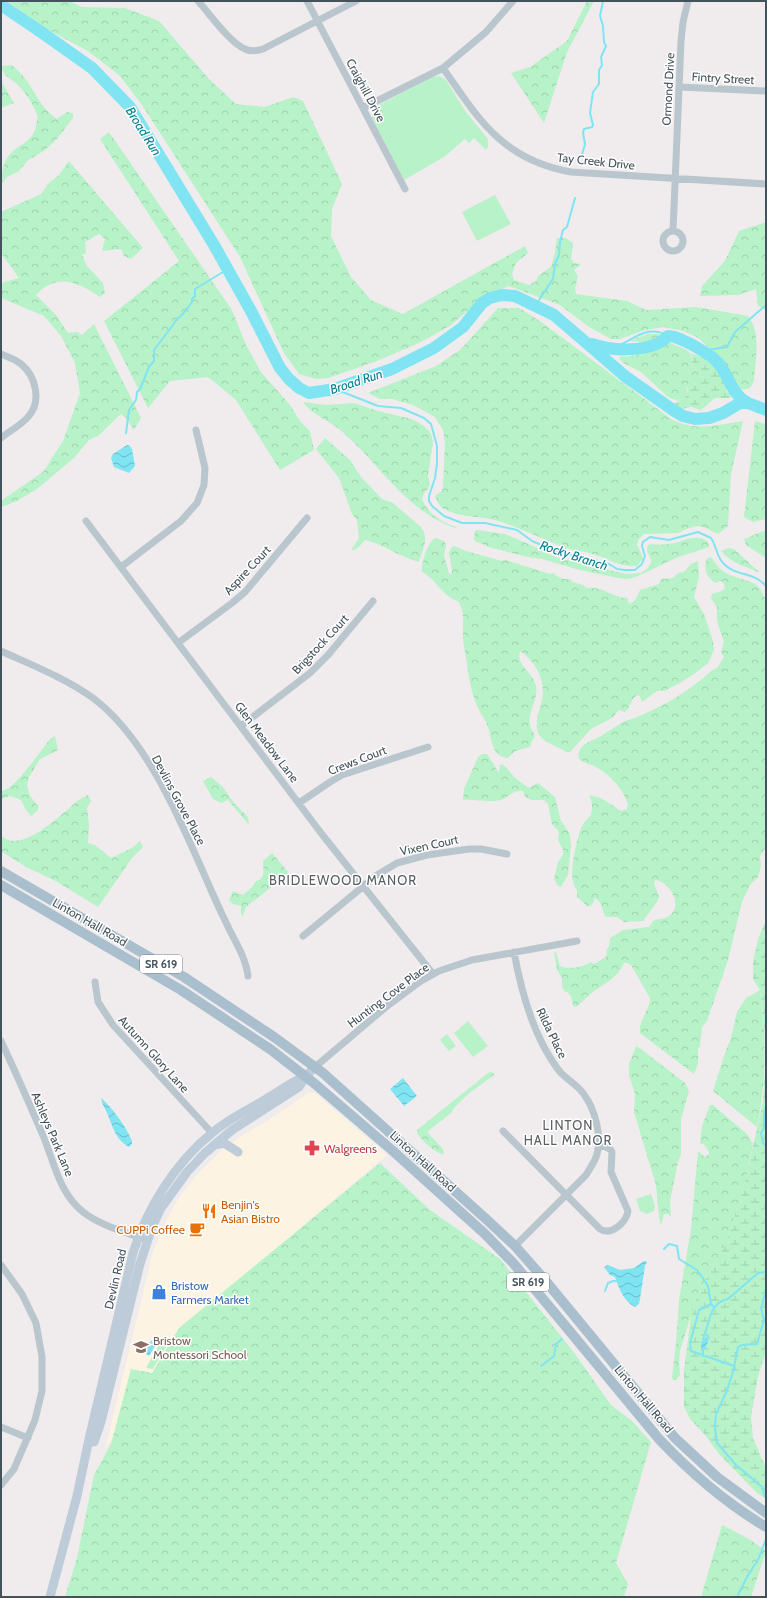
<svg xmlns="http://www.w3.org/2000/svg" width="767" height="1598" font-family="Cabin,sans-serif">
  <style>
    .commercial { fill: #fdf3e3 }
    .green { fill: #b7f2c8 }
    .forest { fill: url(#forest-crowns) }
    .wetland { fill: url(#wetland-marsh) }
    .water { fill: url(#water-waves) }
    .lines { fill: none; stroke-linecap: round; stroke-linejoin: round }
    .stream { stroke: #80e4f2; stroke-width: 2 }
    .river { stroke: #80e4f2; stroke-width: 12 }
    .minor { stroke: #bac6cd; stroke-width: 7 }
    .secondary { stroke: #bdccd8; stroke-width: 9 }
    .primary { stroke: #aabfce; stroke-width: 10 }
    .labels { text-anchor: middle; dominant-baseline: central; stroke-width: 3; stroke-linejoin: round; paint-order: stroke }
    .shield { fill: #fff; stroke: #7c868c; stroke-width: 1 }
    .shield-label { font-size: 11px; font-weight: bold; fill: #44525b }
    .street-label { font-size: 12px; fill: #44525b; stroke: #fff }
    .health-label { font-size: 12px; fill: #be3a42; stroke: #fff; text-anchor: start }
    .food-label { font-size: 12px; fill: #c56008; stroke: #fff; text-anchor: start }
    .shop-label { font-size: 12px; fill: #366cbe; stroke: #fff; text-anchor: start }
    .education-label { font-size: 12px; fill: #785e54; stroke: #fff; text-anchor: start }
    .water-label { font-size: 13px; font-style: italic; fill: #057f90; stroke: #fff }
    .neighbourhood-label { font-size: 13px; letter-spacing: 1px; fill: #595e62; stroke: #fff }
  </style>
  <defs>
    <pattern id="forest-crowns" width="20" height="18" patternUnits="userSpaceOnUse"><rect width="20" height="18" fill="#b7f2c8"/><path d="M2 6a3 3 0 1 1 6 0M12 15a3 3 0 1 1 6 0" fill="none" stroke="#9fd1ae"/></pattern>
    <pattern id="wetland-marsh" width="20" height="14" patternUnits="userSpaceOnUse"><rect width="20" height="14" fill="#b7f2c8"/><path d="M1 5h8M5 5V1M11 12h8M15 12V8" fill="none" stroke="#9fd1ae"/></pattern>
    <pattern id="water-waves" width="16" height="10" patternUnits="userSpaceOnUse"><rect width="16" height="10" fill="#80e4f2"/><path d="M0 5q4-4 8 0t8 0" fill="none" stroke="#6abbc7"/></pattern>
  </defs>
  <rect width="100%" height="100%" fill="#f0eced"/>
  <!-- commercial -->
  <path class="commercial" d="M308,1093H315L387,1155L280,1245L152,1373L105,1450L153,1252L167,1219L180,1196L195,1177L223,1149L240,1137L278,1114Z"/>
  <!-- green -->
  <path class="green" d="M440,76L446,80L466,112L488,139V147L486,150L474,138L469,143L465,139L444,157L404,180L372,118V112L375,107L433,77Z
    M495,195L511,224L477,241L462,212Z
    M468,1021L488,1046L473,1057L454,1033Z
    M447,1034L456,1046L449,1051L440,1040Z
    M651,1194L655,1206L654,1211L647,1214L640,1211L636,1199Z
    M160,1341L169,1342L153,1369L146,1368L158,1347L157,1346Z"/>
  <!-- forest -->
  <path class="forest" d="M7,1H69L82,7L125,8L159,21L209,79L236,104L265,107L293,97L303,101L342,184L332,209L331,236L351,277L371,300L403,314L525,246L528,253L516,263L512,274L514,280L529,285L536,281L539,275L551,267L555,252L557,238H565L573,243L571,259L574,263L581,264L574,270L578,276L575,288L576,294L627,301L646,310L696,307L748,316C762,334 755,360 754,381L750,388L740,390L734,380L728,374L722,362L715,353L697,337L683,331L664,327L645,330L620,339H611L589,327L560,305L509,286L486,295L451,325L421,342L377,361L328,378L316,379L299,374L284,353L240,257L142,105L120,76L88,51L41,26Z
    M587,1H594L567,52L544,123L511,73L530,67L567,41Z
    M12,65C16,69 20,72 23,76C35,90 40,108 57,119L67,112L73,113V118L57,139L45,150L27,161L19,171L7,177L1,185C1,175 3,161 10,154C21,143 34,141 36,125C37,122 38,118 37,115C34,105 25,92 17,84C10,78 3,76 1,66Z
    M1,81L14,103L1,108Z
    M109,132L232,310L246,345L261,372L290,405L300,421L310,431L314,450L280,470L236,400L208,377L170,381L148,408L104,321L179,261L100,139Z
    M69,161L143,248L131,259L124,256L121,249L102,251L105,239L99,234L85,242L86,253L82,255L87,266L103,283L105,293L100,297C78,282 57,272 36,295L56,315L68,333L77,332L82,335L94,324L141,418L134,430L126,418L121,414L98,436L89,440L74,458L37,489L17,501L1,507V502L5,498L43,472L63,441L80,393L75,363L61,336L44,316L1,298V283L19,278L1,253V212L41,194L49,183L59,175Z
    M766,222V310L758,306L756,289L738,295L700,296L702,286L725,261L739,231Z
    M498,308H519L540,321L671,419C694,432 718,425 743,421L731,474L728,526L718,534L703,527L697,526L689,528L678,533L644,534L638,540L637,545L642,555L643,559L637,566C617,566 613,561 596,555C585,551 572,551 561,546C540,538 520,528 499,521C483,516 464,518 448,511C440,508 438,503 435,496L442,491L443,486L445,444L443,430L435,417L413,405L392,399H380L368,393L436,366L460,350Z
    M648,334H659L661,336C651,345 640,341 629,341Z
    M668,342C672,343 673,345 677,346C690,350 692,353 692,366L699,374L701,378L686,388L688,394L683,399L678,401L668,397L641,372L623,363L619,358L621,356C634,359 657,348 668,342Z
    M303,402L326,405L354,403L378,411L412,419L424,426L430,432L433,441L428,476L430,484L428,489L424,493L422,499C428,514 442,523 457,527L455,528C404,510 379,462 339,429C328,420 311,414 303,402Z
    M755,421L766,424V519L753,522L744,517Z
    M325,438L350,460L361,477L382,499L393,503L421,527C430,540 422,549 419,562C399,557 384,544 365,540C361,544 358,550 351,550L359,538L357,520L352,514L339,478L316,449Z
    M477,530L505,534L533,546L555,557L626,574L641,573L648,568L651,563V559L647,551V547L650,544C656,545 663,545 669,544C682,543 695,532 708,542L709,547L676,558L638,576L629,579L618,578L576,569L542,559L528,557L492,548L475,541L474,539L475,531Z
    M766,530V558L746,545L744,539Z
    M436,538L444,541L446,545L444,555L449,574H451L452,572L449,552L452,547L454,546L466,551L502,561L506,560L550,574L554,573C557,578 565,580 571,579L572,582L583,585L587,588C603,586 613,598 627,598L629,604C636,601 637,597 640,590L659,584L661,579L673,578L678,573L684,572L691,564L698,561L699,577L694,597L704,614L713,641L714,650L711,657L708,663L698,671L680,683L664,691H657L642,702L639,695C631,696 631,707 625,712L619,710L612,718L591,729L570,752H566C558,746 543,743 538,733C534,722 540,709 542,699C546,680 535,661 520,651C516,667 533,671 536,686C539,700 527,711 530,725C531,729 534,733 535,736L531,743L530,747L515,751L508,758C489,756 493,736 486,722C484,717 479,712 477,706C471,691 468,674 466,658C465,651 463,644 463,637C462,622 466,615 458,601C443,597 436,579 422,572C421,564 428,540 436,538Z
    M728,548L734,549L760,573C744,565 735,566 721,551Z
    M709,557L712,558C722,577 738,576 755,584C762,588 761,594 766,599V847L760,856L761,866L758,877L750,885L742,902L728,960L707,1021L702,1027L700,1045L698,1050V1064L694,1074L640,1033C638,1021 650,1010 650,998L631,965L627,963H624C617,980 600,985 588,996C584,1000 580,1004 576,1007L573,1006C572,999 572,993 564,991L562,986V978L557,970L554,953L556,952L560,966C568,970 583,967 591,962L594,964L606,957L607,952L606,950L609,947L610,938L623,930L649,927L654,920C659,919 665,919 669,916C684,906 670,881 655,880L654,884L659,896L657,902L643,921L624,922L617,917H606C601,910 603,901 594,898V902L591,906H587L577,897V890C566,880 577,838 582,826C584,821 590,818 591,814C593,807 592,801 589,795L601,798L621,811L627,809L628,804C622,788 612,776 596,767C591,764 584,763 579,759C576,745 590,742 599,737C607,732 615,727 623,722C628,720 634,718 640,716C660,707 681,696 698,682C705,678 710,670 717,668L724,657L721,652L724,642L717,621V607L711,598L712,594L722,591L725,588L723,582L719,581L716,583C707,578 704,570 706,560Z
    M55,736L58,750L40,759L29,777L27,785L30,796L38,806V810L31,816L26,810L21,800L10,796L1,799V791C13,792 41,750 50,739Z
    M482,754H487L499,773L500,764L505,766L515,778L529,788L538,783L555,797L561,821L570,834L571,846L568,875L561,887L558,886L554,879L558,862L563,855V850L558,840L559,832L552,824L548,804L544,800H532L525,797L523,791C509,791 511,797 500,800C491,803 474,799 463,800L464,789L478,757Z
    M211,777L222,786L234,803L248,817L249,825L228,800L221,803L213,799L203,781Z
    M88,795L91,801L87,808L89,824L88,843L95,845L111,858L132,848L140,841L143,847L132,858L98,907L54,880L26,867L1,851V835C19,856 61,815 75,803C79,799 84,797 88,795Z
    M272,853L289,873L246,907L243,916L241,914V906L233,904L229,900L233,891L243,895L252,887L256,881C266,879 263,869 263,861Z
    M760,990C766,1038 767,1079 757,1127L713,1091L724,1056L731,1038L737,1012L746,998Z
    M636,1046L641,1049L685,1083L689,1091L681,1119V1154L678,1162L670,1201L671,1217L668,1214H664L661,1225L659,1217L656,1185L634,1112L635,1094L629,1075V1064Z
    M491,1072L494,1073V1075L468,1094L453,1109L451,1113L427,1132L443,1149L444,1155C433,1151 424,1143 417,1133V1130L488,1073Z
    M710,1105H713L748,1135L753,1144L747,1174L730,1231L719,1257L708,1274L697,1296L680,1351L679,1362L680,1375L676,1380H673L672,1377L676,1343L679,1300L691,1229L698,1151L705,1157L709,1154V1152L704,1144H700L702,1126Z
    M380,1163L430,1210L500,1259L575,1354L611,1405L632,1421L651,1442L616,1563L628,1584L624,1597H65L77,1558L94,1475L111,1444L131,1369L152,1373L179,1328Z
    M722,1525L749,1539L766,1551L751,1597H701Z"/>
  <!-- wetland -->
  <path class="wetland" d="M690,353L707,359L720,368L727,384L726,391L732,395L730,398H715L701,410L691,407L682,409L676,407L675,403L683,399L688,394L687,384L701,378L699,374L692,366V356Z
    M766,920V1352L758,1376L751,1417L753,1438L766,1468V1499L756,1492L719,1454L705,1435L690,1419L684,1406V1371L691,1316L697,1296L708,1274L719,1257L730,1231L747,1174L763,1101L766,1057L763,1013L760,990L753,979V962L758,939Z"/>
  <!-- water -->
  <path class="water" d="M127,445H129L132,449L135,466L129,473L114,467L111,458L113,454Z
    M403,1078L417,1096L404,1106L390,1089Z
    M101,1098C112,1107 127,1128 132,1141V1144L129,1147C115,1139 113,1127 107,1113C105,1108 102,1104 101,1098Z
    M644,1261H647L645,1266L640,1299L639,1304L635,1307C623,1301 619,1288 615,1277L610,1275L604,1267L608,1265L620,1270L634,1268Z
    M707,1336L710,1337C707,1341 707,1349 703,1351H701V1342Z
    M152,1340L156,1341L157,1343L149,1356L146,1354L149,1343Z"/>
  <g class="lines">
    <!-- stream -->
    <path class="stream" d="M582,155L585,144L583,133L584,129L592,127L593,125L590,113L593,92L599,84V70L602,65L601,57L606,46L604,42L603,26L600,16L603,1
      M535,306L553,279L555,264L559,255L560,242L563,230L567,227L575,198
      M610,349C630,344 646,322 668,336
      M700,351L727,347L735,332L766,305
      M335,389L378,406L401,408L424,418L431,424L437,446V464L435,478L429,496V501L432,506L444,516L462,523H485L517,530L532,541L558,552L591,559L609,564L617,569L625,570H635L642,564L645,556L642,546L643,542L650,537L669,540L698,532L711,538C717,547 716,556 724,564C737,577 753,571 766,586
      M126,433L129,410L136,400L137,392L140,389L149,367L154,361V350L173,325L176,320L183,314L192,302V299L195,296V289L228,269
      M766,1108L764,1114V1128L761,1133L763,1143L766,1147
      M664,1249L669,1244L677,1246L679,1259L697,1270L702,1277L708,1286L711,1304L714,1307
      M605,1291L608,1283L613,1281H616
      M711,1304L699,1310L690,1343L691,1351L734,1366
      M703,1339C710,1324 708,1303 728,1299L758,1273L766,1272
      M703,1356V1351
      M541,1366L554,1356L556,1344L562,1339
      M765,1497L762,1487L736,1465L717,1443L715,1428L716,1414L726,1393L733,1372L738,1347C744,1343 750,1345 757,1344L764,1320L761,1308L766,1291
      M737,1597L747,1577L759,1558L766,1539"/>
    <!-- river -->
    <path class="river" d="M1,5L44,34L92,68L130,107L214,245L251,311L280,368L289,379L299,388L309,393L335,389L392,369L434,348L463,327L482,303L490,298L502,295L515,296L554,315L626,377L673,410L683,416L695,419L709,418L723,413L740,403H748L766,410
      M592,344C611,351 642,352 661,342C663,340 666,338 668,336C680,336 712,355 719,364C730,378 731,394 748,403"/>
    <!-- minor -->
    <path class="minor" d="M198,1C209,13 231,44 245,49C251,52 257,51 263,49L356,1
      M307,1L405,189
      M443,68C479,120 503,160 571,172L766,184
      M679,87L766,91
      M363,108L443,68L486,32L513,1
      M673,231L681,41L683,22L688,1
      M663 241a10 10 0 1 1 20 0a10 10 0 1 1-20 0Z
      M1,354C8,357 15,359 21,364C36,376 42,402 28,417C21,425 10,431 1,438
      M86,521L321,833L433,974
      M121,567L181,521L197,503L204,485L205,468L196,430
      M178,643L232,603L245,592L307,518
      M1,651C32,665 65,678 93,698C149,740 183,827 211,890C217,904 224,918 230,931C238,946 246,960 248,976
      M241,726L310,673L328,655L373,601
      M299,803L330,782L342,775L428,747
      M303,936L377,875L397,863L427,855L469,849H481L507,854
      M514,952C520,985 528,1017 544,1047C549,1056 554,1065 561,1073C568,1080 577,1085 583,1093C595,1109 602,1135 597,1154C595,1162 590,1168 586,1175L515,1246
      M95,982L98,1002L113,1025L212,1133
      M1,1041C16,1073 30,1105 44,1138C54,1163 60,1194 83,1212C101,1226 126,1232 147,1240
      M315,1067L386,1007L421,981L439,971L472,960L577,941
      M503,1131L600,1229C611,1236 626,1223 628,1211L611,1172L612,1152L610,1149L599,1144
      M1,1265L22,1294L36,1323L42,1357V1391L35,1420L14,1469L1,1485
      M1,1427L28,1438"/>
    <!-- secondary -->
    <path class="secondary" d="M214,1145L224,1143L238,1152
      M94,1442L101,1422L140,1264L152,1227L161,1208L187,1172L205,1153L232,1130L299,1087L306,1076L315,1067
      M50,1597L77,1496L89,1439L133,1253C147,1208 175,1163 212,1133C228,1119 248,1110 266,1099C280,1091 291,1082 306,1076"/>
    <!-- primary -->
    <path class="primary" d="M1,871L184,977L274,1037L323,1073L485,1218L515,1246L544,1279L675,1438L717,1477L766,1513
      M1,885L181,990L270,1049L315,1084L393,1151L485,1234L514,1264L659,1439C691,1473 726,1503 766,1527"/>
  </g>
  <!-- icons -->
  <defs>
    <g id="pharmacy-bare" transform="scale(1.2)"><path d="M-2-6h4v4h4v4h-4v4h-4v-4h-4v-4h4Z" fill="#e0444e" stroke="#fff" stroke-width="2.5" paint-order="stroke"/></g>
    <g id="restaurant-bare" transform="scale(1.2)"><path d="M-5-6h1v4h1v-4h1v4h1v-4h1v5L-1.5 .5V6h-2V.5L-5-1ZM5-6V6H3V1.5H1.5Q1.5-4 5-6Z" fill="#e8710a" stroke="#fff" stroke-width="2.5" paint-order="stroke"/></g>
    <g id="cafe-bare" transform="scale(1.2)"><path d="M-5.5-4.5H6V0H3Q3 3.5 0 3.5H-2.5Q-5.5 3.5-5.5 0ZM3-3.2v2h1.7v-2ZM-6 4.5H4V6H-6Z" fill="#e8710a" stroke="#fff" stroke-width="2.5" paint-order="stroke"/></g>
    <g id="shop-bare" transform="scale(1.2)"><path d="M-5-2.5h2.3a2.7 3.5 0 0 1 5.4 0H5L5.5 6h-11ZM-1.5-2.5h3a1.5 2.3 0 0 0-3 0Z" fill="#3f7fe0" stroke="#fff" stroke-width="2.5" paint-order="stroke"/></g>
    <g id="school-bare" transform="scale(1.2)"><path d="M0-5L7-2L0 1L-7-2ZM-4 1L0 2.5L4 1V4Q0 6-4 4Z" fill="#8d6e63" stroke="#fff" stroke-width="2.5" paint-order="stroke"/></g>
  </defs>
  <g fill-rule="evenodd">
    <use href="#pharmacy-bare" x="312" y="1148"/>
    <use href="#restaurant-bare" x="209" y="1211"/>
    <use href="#cafe-bare" x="197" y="1229"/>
    <use href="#shop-bare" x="159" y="1292"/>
    <use href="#school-bare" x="141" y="1347"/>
  </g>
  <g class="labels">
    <!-- shield labels -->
    <g class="shield">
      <rect x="140" y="955" width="42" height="18" rx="3"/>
      <rect x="507" y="1273" width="42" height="18" rx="3"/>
    </g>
    <g class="shield-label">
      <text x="161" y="964">SR 619</text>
      <text x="528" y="1282">SR 619</text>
    </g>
    <!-- street labels -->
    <g class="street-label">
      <text transform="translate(723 78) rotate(3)">Fintry Street</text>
      <text transform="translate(668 89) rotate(-87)">Ormond Drive</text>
      <text transform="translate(366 90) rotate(62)">Craighill Drive</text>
      <text transform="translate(596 161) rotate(6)">Tay Creek Drive</text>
      <text transform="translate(247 570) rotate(-47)">Aspire Court</text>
      <text transform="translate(320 644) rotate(-47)">Brigstock Court</text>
      <text transform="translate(267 742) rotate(53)">Glen Meadow Lane</text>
      <text transform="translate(357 760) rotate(-21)">Crews Court</text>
      <text transform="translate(179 800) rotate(62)">Devlins Grove Place</text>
      <text transform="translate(429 845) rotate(-12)">Vixen Court</text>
      <text transform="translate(90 922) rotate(30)">Linton Hall Road</text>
      <text transform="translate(388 995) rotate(-37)">Hunting Cove Place</text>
      <text transform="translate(552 1033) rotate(64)">Rilda Place</text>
      <text transform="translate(154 1054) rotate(48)">Autumn Glory Lane</text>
      <text transform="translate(53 1134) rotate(67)">Ashleys Park Lane</text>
      <text transform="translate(423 1161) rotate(42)">Linton Hall Road</text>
      <text transform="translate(115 1279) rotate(-77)">Devlin Road</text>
      <text transform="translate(644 1399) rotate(50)">Linton Hall Road</text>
    </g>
    <!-- health labels -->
    <g class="health-label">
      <text x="324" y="1148">Walgreens</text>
    </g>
    <!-- food labels -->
    <g class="food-label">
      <text x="221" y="1204">Benjin's<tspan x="221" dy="14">Asian Bistro</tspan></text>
      <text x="185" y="1229" text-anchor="end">CUPPi Coffee</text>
    </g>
    <!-- shop labels -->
    <g class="shop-label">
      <text x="171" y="1285">Bristow<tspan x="171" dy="14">Farmers Market</tspan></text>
    </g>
    <!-- education labels -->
    <g class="education-label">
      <text x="153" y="1340">Bristow<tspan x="153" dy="14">Montessori School</tspan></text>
    </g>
    <!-- water labels -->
    <g class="water-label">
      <text transform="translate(144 131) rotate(58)">Broad Run</text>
      <text transform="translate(356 381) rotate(-18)">Broad Run</text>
      <text transform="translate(574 555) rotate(18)">Rocky Branch</text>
    </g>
    <!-- neighbourhood labels -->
    <g class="neighbourhood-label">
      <text x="343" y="880">BRIDLEWOOD MANOR</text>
      <text x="568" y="1125">LINTON<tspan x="568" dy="15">HALL MANOR</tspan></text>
    </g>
  </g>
  <!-- border -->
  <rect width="767" height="1598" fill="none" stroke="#44525b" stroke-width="4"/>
</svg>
